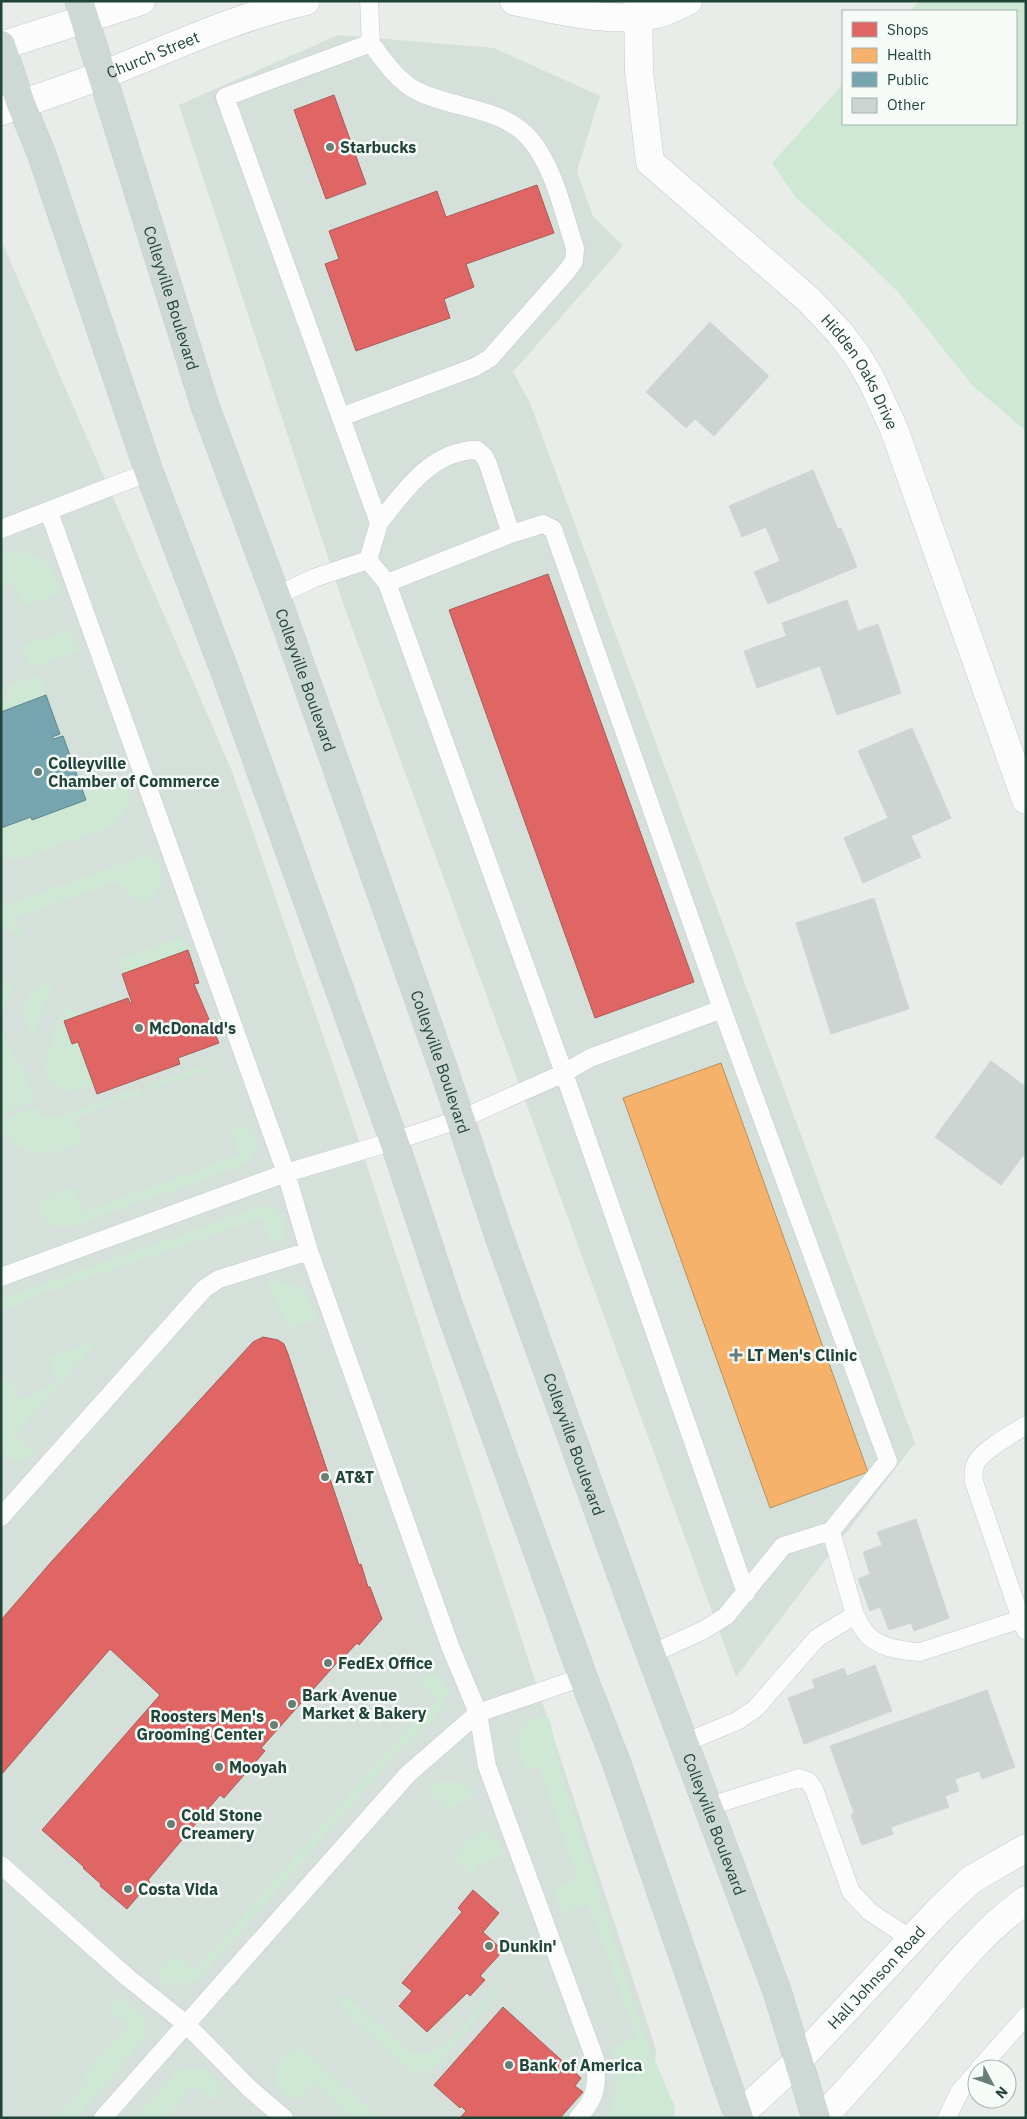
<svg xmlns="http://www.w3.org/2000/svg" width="1027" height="2119" font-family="'IBM Plex Sans',sans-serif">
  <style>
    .built { fill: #d5e0da }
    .green { fill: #cfe8d5 }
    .shops { fill: #e06666; stroke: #a75c58 }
    .health { fill: #f6b26b; stroke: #b6915c }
    .public { fill: #76a5af; stroke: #5c888b }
    .building { fill: #cdd4d1; stroke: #d0d6d3 }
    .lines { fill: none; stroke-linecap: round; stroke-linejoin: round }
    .service-casing { stroke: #c4cac7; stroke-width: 19 }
    .minor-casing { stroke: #c4cac7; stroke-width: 29 }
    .tertiary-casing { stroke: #c4cac7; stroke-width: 29 }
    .secondary-casing { stroke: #c3cbc7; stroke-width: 29 }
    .primary-casing { stroke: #c2ccc8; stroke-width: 29 }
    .service { stroke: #fcfcfc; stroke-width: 18 }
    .minor { stroke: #fcfcfc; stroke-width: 28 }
    .tertiary { stroke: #fcfcfc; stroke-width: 28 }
    .secondary { stroke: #fcfcfc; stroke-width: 28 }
    .primary { stroke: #ced8d5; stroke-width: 28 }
    .poi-dot { fill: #677f76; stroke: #f6fbf8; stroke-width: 2 }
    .labels { text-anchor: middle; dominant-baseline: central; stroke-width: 5; stroke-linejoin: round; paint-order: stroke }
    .street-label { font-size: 16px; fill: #214438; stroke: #f6fbf8 }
    .poi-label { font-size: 16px; font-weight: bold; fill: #214438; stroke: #f6fbf8; text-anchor: start }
  </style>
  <rect width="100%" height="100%" fill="#e8edea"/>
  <!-- built -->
  <path class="built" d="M338,35L494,48L600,96L577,171L593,216L623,246L513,372L530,403L915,1443L736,1677L343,603L179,105Z
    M1,240L232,771L350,1114L656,2050L648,2118H1Z"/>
  <!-- green -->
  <path class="green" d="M919,1H1026V431L972,385L898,292L858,253L796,198L772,163L843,84V124H1016V11H910Z
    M15,552C23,553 32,554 39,558C50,565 61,581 60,593L23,607L14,582L1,587V554Z
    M66,631L74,637L81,650L30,668L23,648L24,644Z
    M39,675L46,695L1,712V702L10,698L6,687Z
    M124,778L129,781C130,806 128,815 105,829L21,859H11C0,851 1,841 1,828L31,817L32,820L86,800L83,792Z
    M148,856C169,865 162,893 146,903H141L116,882L11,919L24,932L22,935L13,932L1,923V906L142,857Z
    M177,939L184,941L188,950L123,973L119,959Z
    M13,981L14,984L3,1007L1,1026L5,1041L23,1068L33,1100L1,1115V989L6,984Z
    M50,983L51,985L35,1032L32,1034C19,1013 23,990 50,983Z
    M64,1007L76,1012L77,1016L65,1021L78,1042L93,1085C78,1090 67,1095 53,1084C50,1081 47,1078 46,1075C41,1061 59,1022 64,1007Z
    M208,1065L212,1069L147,1090V1085Z
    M137,1089L140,1090L141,1094L124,1100L120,1099L117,1102L75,1118L83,1143C52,1155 24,1160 1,1130V1121L32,1108H36L44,1116L58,1117Z
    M241,1126C261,1134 259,1157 241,1166L73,1226C66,1227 59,1227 52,1225C42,1220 34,1208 44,1199C51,1193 65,1190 74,1187L83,1212L239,1155L231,1130Z
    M268,1206C282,1209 284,1223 287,1235L284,1239L271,1243L262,1218L30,1298L1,1312V1301L12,1295L259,1207Z
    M273,1281C303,1283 307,1294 316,1320L291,1328L283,1317L266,1282Z
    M94,1342L95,1344L15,1435L34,1452L24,1461C19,1462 13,1462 9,1458C0,1445 1,1402 1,1384L11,1379L20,1401L57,1382L49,1360L50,1357Z
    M433,1674C474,1693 415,1736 399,1750L198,1980C189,1985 179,1980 169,1986L161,1981V1970L176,1954L196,1970L380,1760L437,1699L419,1681L427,1675Z
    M545,1716L550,1719L560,1771L644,2035L675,2107V2118H606C619,2092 619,2075 613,2048L637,2037L588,1904L563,1913L554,1890L555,1888L578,1879L539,1766L526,1771L524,1769C514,1748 515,1718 545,1716Z
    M443,1781L456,1782L473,1788L474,1794L450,1811L426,1789Z
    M484,1831C497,1834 499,1845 504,1856L480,1866H475L477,1872L473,1876L453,1858C461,1849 472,1833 484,1831Z
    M499,1985L501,1989L495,1997L431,2072L420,2069L415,2075L349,2016L339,2001L341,1996H347L408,2050C419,2054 427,2054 438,2049C452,2042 486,1999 499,1985Z
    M123,2000L143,2016L145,2038L76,2118H57L88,2083L82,2077L127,2027V2023L108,2008L115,2001Z
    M293,2049L304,2050L379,2118H353L314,2083L300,2099L297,2100C270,2091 269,2064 293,2049Z
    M200,2068L206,2070L226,2088L213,2100L194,2086L165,2118H135L178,2070Z"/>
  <!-- shops -->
  <path class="shops" d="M334,95L366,184L326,199L294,110Z
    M537,185L554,233L466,264L474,287L444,299L450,318L356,351L325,264L339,259L329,231L437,191L446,217Z
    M548,574L694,982L595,1018L449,610Z
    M188,950L199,983L194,984L219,1043L178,1058L180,1064L97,1094L78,1042L72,1044L64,1021L128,998L130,1003H132L122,974Z
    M263,1337L278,1340L284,1344L288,1354L359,1565L361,1564L368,1587H370L382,1619L359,1645L357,1643L342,1659L341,1658L261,1748L265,1751L224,1798L220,1795L148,1880L150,1882L127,1909L100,1886L101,1884L83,1868L84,1867L42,1830L160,1695L110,1649L1,1775V1620L52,1561L253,1342Z
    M473,1890L499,1913L483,1932L498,1946L496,1948L501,1953L480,1976L485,1980L470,1996L467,1993L427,2032L399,2006L412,1991L402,1983L462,1912L458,1908Z
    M503,2007L581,2078L575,2086L583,2092L560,2118H460L466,2111L461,2106L460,2108L434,2085Z"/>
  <!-- health -->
  <path class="health" d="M721,1063L868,1472L770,1508L623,1098Z"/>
  <!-- public -->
  <path class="public" d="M46,695L60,734L52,737L53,739L63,736L86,800L32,820L31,817L1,828V712Z"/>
  <!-- building -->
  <path class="building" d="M710,322L769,376L714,436L695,419L686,428L646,392Z
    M813,470L838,529L841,528L857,567L768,604L754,572L780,561L766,527L742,537L729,506Z
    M847,600L858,631L878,624L901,693L837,715L820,666L757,688L744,651L786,636L782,623Z
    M912,728L951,818L911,836L921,857L863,883L844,838L888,818L858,751Z
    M874,898L909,1009L831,1034L796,923Z
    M991,1061L1026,1087V1152L1001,1185L935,1137Z
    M916,1519L949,1618L914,1631L911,1623L889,1630L880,1607L870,1611L858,1579L870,1574L863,1552L882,1545L877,1532Z
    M875,1665L892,1711L804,1744L788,1698L815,1688L812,1680L844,1668L847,1676Z
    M987,1690L1015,1767L982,1779L979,1771L955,1779L959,1791L945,1796L949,1807L891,1827L893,1834L862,1845L851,1815L854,1813L830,1746Z"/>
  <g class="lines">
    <!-- service casing -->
    <g class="service-casing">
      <path id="service" d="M369,1L371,43L225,97L379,523C404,491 432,450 477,450L484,456L488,464L511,534L543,524L553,529L722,1009L888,1461L831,1531L783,1546L726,1616L704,1630L651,1654
        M341,417L475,367L490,358L567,271L574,261L575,248C563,212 555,169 530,139C502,107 455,109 419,92C398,82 384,61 371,43
        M49,512L286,1173L309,1251L450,1646L478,1713L487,1766L595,2059C598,2086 596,2098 578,2118
        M379,523L368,560L387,583L564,1073L746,1593
        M1,529L149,472
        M387,583L511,534
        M276,596L314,578L368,560
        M1,1277L286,1173L394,1141L461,1119L564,1073L590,1058L722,1009
        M1,1517L204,1289L219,1279L309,1251
        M831,1531L855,1615
        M1021,1619L974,1482C973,1475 973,1469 976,1463C983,1449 1013,1434 1026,1425
        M684,1743L737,1721L755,1709L817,1638L855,1615C858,1620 861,1627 865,1632C877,1648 902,1651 920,1652L1021,1619L1026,1631
        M707,1807L799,1778L808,1781L814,1789L851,1892L870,1912L911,1939
        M1,1865L127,1977L186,2024L249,2088L284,2118
        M979,2069L1026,2016
        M103,2118L408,1774L478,1713L583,1677
        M947,2118L960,2091L977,2072"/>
    </g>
    <!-- minor casing -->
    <g class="minor-casing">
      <g id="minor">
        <path id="s1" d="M638,1L639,71L650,162L809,300L840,333L858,357L872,381L894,429L1026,800"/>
      </g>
    </g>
    <!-- tertiary casing -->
    <g class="tertiary-casing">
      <g id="tertiary">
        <path d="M514,1C558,10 606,23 652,15C664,13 677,6 688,1"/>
        <path d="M1,46L141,1"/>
        <path id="s2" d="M1,111C35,99 69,88 102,75C169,49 235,17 306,1"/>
        <path id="s3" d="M797,2062L940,1909L972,1879L1026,1848"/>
        <path d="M822,2118C855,2083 887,2046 919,2009C952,1970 984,1930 1026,1900"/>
      </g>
    </g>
    <!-- secondary casing -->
    <g class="secondary-casing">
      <path id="secondary" d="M736,2118L797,2062"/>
    </g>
    <!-- primary casing -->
    <g class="primary-casing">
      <g id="primary">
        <path id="s4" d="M79,1L205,406L276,596L446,1076L500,1239L635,1612L777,1991L816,2118"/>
        <path d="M1,45L21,104L42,155L149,472L227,677L394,1141L448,1304L583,1677L617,1764L739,2118"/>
      </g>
    </g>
    <!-- service -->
    <use href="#service" class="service"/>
    <!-- minor -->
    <use href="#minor" class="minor"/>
    <!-- tertiary -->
    <use href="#tertiary" class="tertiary"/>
    <!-- secondary -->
    <use href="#secondary" class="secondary"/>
    <!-- primary -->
    <use href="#primary" class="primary"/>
  </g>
  <!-- markers -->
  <g class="poi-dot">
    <circle cx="330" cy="147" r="5"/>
    <circle cx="38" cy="772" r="5"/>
    <circle cx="139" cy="1028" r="5"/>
    <path d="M733.5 1347.5h5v5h5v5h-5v5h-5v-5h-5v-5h5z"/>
    <circle cx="325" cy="1477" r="5"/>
    <circle cx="328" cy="1663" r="5"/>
    <circle cx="292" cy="1704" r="5"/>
    <circle cx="274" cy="1725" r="5"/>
    <circle cx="219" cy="1767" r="5"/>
    <circle cx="171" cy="1824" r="5"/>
    <circle cx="128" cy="1889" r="5"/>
    <circle cx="489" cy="1946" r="5"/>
    <circle cx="509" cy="2065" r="5"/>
  </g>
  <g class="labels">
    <!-- street labels -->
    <g class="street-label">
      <text stroke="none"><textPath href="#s2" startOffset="162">Church Street</textPath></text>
      <text stroke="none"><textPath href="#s4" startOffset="311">Colleyville Boulevard</textPath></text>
      <text stroke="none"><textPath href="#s1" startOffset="461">Hidden Oaks Drive</textPath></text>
      <text stroke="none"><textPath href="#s4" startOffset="716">Colleyville Boulevard</textPath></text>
      <text stroke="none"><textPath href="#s4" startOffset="1121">Colleyville Boulevard</textPath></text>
      <text stroke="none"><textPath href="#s4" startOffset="1526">Colleyville Boulevard</textPath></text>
      <text stroke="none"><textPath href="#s4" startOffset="1931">Colleyville Boulevard</textPath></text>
      <text stroke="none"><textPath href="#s3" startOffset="116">Hall Johnson Road</textPath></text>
    </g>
    <!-- poi labels -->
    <g class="poi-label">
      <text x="340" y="147">Starbucks</text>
      <text x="48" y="763">Colleyville<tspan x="48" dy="18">Chamber of Commerce</tspan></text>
      <text x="149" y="1028">McDonald's</text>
      <text x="747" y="1355">LT Men's Clinic</text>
      <text x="335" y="1477">AT&amp;T</text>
      <text x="338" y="1663">FedEx Office</text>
      <text x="302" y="1695">Bark Avenue<tspan x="302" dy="18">Market &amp; Bakery</tspan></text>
      <text x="264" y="1716" text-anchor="end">Roosters Men's<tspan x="264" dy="18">Grooming Center</tspan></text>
      <text x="229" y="1767">Mooyah</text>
      <text x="181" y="1815">Cold Stone<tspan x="181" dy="18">Creamery</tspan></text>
      <text x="138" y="1889">Costa Vida</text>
      <text x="499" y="1946">Dunkin'</text>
      <text x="519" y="2065">Bank of America</text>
    </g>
  </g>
  <!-- border -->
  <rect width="1027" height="2119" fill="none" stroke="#214438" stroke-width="5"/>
  <!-- legend -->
  <rect x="842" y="10" width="175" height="115" fill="#f6fbf8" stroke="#a1b2ab"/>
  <rect x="852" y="22" width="25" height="15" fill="#e06666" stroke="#a1b2ab"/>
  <text x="887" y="35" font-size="15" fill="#214438">Shops</text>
  <rect x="852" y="48" width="25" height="15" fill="#f6b26b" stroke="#a1b2ab"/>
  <text x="887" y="60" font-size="15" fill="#214438">Health</text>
  <rect x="852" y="72" width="25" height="15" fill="#76a5af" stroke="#a1b2ab"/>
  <text x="887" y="85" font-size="15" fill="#214438">Public</text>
  <rect x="852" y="98" width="25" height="15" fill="#cdd4d1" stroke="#a1b2ab"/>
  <text x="887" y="110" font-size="15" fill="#214438">Other</text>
  <!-- north arrow -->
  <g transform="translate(992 2084) rotate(131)"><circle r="24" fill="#f6fbf8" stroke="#a1b2ab"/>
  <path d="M0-4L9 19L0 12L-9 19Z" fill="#677f76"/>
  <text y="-8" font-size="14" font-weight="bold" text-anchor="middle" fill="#214438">N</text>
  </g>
</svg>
